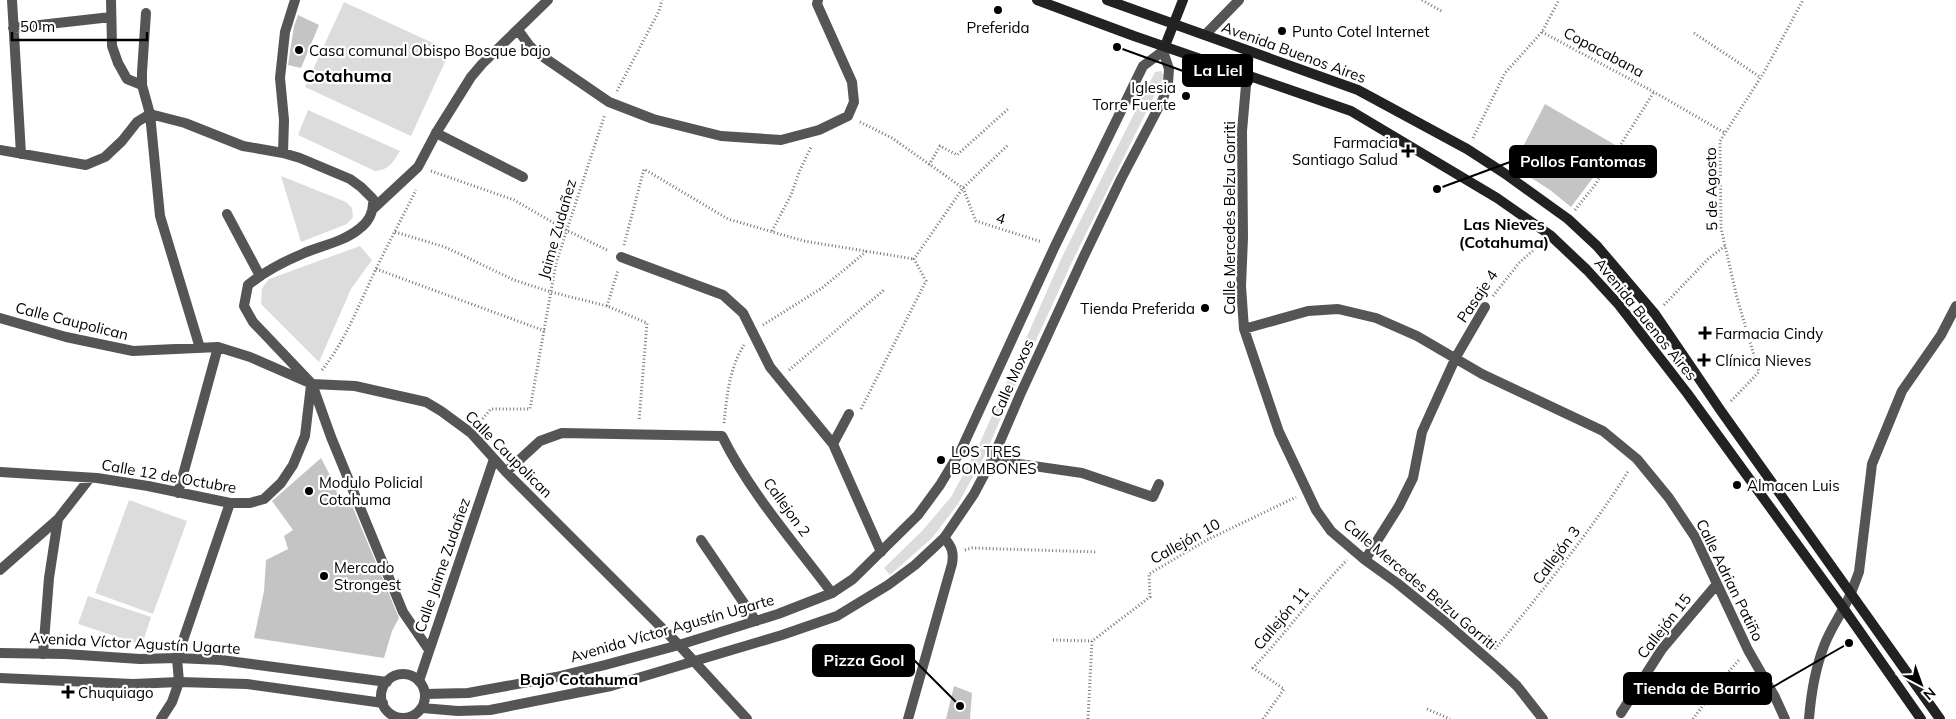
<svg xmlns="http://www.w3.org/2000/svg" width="1956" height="719" font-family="Mulish,sans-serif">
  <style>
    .green { fill: #dcdcdc }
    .building { fill: #c4c4c4 }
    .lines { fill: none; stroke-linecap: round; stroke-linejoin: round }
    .path { stroke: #777; stroke-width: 3; stroke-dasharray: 1 2.5; stroke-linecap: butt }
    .service { stroke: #555; stroke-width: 10 }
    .pedestrian { stroke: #555; stroke-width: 10 }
    .minor { stroke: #555; stroke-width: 10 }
    .tertiary { stroke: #555; stroke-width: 10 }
    .secondary { stroke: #222; stroke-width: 10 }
    .poi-dot { fill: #000; stroke: #fff; stroke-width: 2 }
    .labels { text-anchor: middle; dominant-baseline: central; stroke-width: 4.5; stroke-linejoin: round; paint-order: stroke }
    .poi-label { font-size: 15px; fill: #000; stroke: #fff; text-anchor: start }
    .street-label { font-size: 15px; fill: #000; stroke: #fff }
    .neighbourhood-label { font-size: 16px; font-weight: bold; fill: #000; stroke: #fff }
    .quarter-label { font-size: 18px; font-weight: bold; fill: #000; stroke: #fff }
    .leader { fill: none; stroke: #000; stroke-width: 2 }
    .callout-dot { fill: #000; stroke: #fff; stroke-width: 2 }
    .callout { fill: #000; stroke: #000; stroke-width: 2 }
    .callout-label { font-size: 16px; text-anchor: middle; font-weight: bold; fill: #fff }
  </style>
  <rect width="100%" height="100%" fill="#fff"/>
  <!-- green -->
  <path class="green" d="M344,2L450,51L411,136L305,87Z
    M1161,71L1164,76L1071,264L1007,404L985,455L958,504L932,538L890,575L884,568L922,531L951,497L979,445L1062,257L1155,72Z
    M308,110L400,151C393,162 389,170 375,171L298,135Z
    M281,176L346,202L352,208L353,217L347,224L301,242Z
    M360,246L372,260L351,289L319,362L261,304L262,288L269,279Z
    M129,500L187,521L153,614L95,593Z
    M88,596L151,617L142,645L78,624Z"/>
  <!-- building -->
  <path class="building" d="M298,15L319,25L301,68L288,65L294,26Z
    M1545,104L1617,146L1571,207L1550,190L1513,166Z
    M321,458L336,487L338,501L349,498L399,618L392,631L384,658L254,638L264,591L266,560L288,549L284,536L293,530L272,501Z
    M954,686L972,693L970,719H946Z"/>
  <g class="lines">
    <!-- path -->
    <path class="path" d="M1422,0L1443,12
      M1542,32L1654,92L1725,133
      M1694,33L1760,77
      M617,91L659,11L662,0
      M860,122L892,138L963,188L976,221L1042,242
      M1473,138L1505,73L1542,32L1559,0
      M929,165L940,146L957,155L1008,109
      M431,171L514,200L566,230L609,251
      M1575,210L1595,185L1654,92
      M772,231L791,195L800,170L811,147
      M395,232L445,247L514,280L551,292L607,306L647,323L639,421
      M624,245L644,169L728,219L804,241L914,259
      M376,269L545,331
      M1493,296L1519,263L1540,244
      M1664,305L1708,259L1725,246
      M607,306L618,270
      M763,325L822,288L867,251
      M322,370C346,340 359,304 376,269C389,242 403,216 416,190
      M789,370L884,290
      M1731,401L1759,372L1737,298L1721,228L1720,141L1763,74L1803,0
      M861,409L926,281L914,259L963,188L1009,144
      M724,423C727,396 729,369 744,345
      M478,424L491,409H530L556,263L605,114
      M965,550L972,548L1097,552
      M1053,640L1092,641
      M1495,649C1542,591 1589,534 1629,470
      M1427,709L1450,719
      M1088,719L1092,641L1150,597L1149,574L1207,540L1296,497
      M1263,719L1284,689L1253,668C1286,633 1314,594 1347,560
      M1693,719L1723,678L1739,660"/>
    <!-- service -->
    <path class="service" d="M227,214L260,276"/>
    <!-- pedestrian -->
    <path class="pedestrian" d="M436,133L523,177
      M701,540L756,621"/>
    <!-- minor -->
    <path class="minor" d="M12,0L21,154
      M111,0L112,46L118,63L127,79L142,85
      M146,13L142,72V85L150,114L160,216L200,348
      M13,28L111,17
      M518,30L529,45L536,52L609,102L653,119L721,136L781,140L819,130L848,116L854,102L852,82L817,4L818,0
      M1205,35L1239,0
      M1249,51L1242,131L1243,238L1241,286L1244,329L1279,432L1316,510L1331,531L1365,560L1397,583L1444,621L1499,669L1517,686L1543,719
      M0,150L86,165L105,157L122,141L137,122L150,114L185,123L243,146L283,153L300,158L350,179L361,187L373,199C374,211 369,222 359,229C343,242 320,246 302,254C283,262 264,272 248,285L244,306L253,322L312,384L331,437L403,612L429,650
      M283,153L284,120L280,78L285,32L295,0
      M374,208L418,167L436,133L471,77L482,64L548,0
      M621,257L723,295L743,313L770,367L833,444L881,552
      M0,318L66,337L133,351L218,347L250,357L312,384L355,386L426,402L441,411L471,433L506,472L679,645L747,719
      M1244,329L1308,311L1338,309L1376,318L1417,336L1482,374L1603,431L1637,459L1669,498L1695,537L1748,650L1775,697L1785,719
      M833,444L849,414
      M992,460L1082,473L1153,497L1159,484
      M0,472L97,478L148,486L230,503H250L264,499L281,483L293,465L305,436L311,385
      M506,472L540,441L562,433L722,436C749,491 795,544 832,593
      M178,493L218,347
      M1365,560L1399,506L1413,478L1422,432L1456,357L1485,307
      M0,570L58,519L90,478
      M1851,593L1859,572L1872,464L1902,391L1941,335L1956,306
      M43,654L49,578L58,519
      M419,681L494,459
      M1621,713L1662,649L1717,584
      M161,719L172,702L179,682L177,658L230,503
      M908,719L952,564C954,553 952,546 944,538"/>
    <!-- tertiary -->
    <path class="tertiary" d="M0,653L65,654L140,659L177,658L221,660L387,682
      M381 696a22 22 0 1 1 44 0a22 22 0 1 1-44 0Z
      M0,678L133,684L179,682L247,684L383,703
      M425,694L468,693L556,677L605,665L679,645L778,614L832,593L853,579L918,515L940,485L961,450L1055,246L1143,66L1163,51L1165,46
      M422,708L458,711L490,710L611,686L782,635L837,616L888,585L915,565L944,538L974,494L992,460L1020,395L1084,256L1121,179L1163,99L1168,83L1169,69L1163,51
      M1809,719C1811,694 1815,669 1824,646C1831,627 1843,612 1851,593"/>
    <!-- secondary -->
    <path class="secondary" d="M1037,0L1134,36L1351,111L1497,198L1550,235L1587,270L1619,305L1687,393L1844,609L1921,719
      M1107,0L1358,90L1467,149L1504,173L1568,219L1597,246L1655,314L1721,411L1940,719
      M1165,46L1183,0"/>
  </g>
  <!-- markers -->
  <g class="poi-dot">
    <circle cx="998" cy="10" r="5"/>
    <circle cx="1282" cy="31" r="5"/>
    <circle cx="299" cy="50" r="5"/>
    <circle cx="1186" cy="96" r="5"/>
    <path d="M1405.5 143.5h5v5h5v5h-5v5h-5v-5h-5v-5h5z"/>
    <circle cx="1205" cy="308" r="5"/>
    <path d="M1702.5 325.5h5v5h5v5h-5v5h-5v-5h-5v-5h5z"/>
    <path d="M1701.5 352.5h5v5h5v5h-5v5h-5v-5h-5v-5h5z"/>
    <circle cx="941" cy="460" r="5"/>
    <circle cx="1737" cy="485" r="5"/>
    <circle cx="309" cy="491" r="5"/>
    <circle cx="324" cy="576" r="5"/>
    <path d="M65.5 684.5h5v5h5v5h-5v5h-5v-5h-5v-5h5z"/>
  </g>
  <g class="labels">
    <!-- poi labels -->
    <g class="poi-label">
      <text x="998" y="27" text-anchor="middle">Preferida</text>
      <text x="1292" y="31">Punto Cotel Internet</text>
      <text x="309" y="50">Casa comunal Obispo Bosque bajo</text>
      <text x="1176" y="87" text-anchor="end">Iglesia<tspan x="1176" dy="17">Torre Fuerte</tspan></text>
      <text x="1398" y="142" text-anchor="end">Farmacia<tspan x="1398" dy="17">Santiago Salud</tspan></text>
      <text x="1195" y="308" text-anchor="end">Tienda Preferida</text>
      <text x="1715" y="333">Farmacia Cindy</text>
      <text x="1715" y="360">Clínica Nieves</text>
      <text x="951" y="451">LOS TRES<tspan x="951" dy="17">BOMBONES</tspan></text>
      <text x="319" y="482">Modulo Policial<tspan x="319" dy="17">Cotahuma</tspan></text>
      <text x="1747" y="485">Almacen Luis</text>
      <text x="334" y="567">Mercado<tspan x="334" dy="17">Strongest</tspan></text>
      <text x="78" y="692">Chuquiago</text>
    </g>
    <!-- street labels -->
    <g class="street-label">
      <text transform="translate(1294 52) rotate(20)">Avenida Buenos Aires</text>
      <text transform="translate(1604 52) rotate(28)">Copacabana</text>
      <text transform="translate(1711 189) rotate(-91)">5 de Agosto</text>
      <text transform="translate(1001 218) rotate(17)">4</text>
      <text transform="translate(1229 218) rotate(-90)">Calle Mercedes Belzu Gorriti</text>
      <text transform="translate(557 229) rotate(-74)">Jaime Zudañez</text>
      <text transform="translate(1477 296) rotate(-56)">Pasaje 4</text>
      <text transform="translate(1646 319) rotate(51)">Avenida Buenos Aires</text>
      <text transform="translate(72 321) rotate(14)">Calle Caupolican</text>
      <text transform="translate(1012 378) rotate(-66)">Calle Moxos</text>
      <text transform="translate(509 454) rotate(45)">Calle Caupolican</text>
      <text transform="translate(169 476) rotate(10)">Calle 12 de Octubre</text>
      <text transform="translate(787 507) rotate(54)">Callejon 2</text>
      <text transform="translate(1185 541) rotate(-29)">Callejón 10</text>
      <text transform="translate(1556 555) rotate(-53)">Callejón 3</text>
      <text transform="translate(442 565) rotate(-71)">Calle Jaime Zudañez</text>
      <text transform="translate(1730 580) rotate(64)">Calle Adrian Patiño</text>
      <text transform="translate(1420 584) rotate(40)">Calle Mercedes Belzu Gorriti</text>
      <text transform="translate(1281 618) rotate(-50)">Callejón 11</text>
      <text transform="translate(1664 626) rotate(-52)">Callejón 15</text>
      <text transform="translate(672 628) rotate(-16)">Avenida Víctor Agustín Ugarte</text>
      <text transform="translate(135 643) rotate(3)">Avenida Víctor Agustín Ugarte</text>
    </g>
    <!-- neighbourhood labels -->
    <g class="neighbourhood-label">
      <text x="1504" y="224">Las Nieves<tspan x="1504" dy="18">(Cotahuma)</tspan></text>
      <text x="579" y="679">Bajo Cotahuma</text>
    </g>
    <!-- quarter labels -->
    <g class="quarter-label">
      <text x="347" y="75">Cotahuma</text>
    </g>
  </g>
  <!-- callouts -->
  <path class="leader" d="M1117 47L1183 71M1437 189L1510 162M960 706L914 660M1849 643L1771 688"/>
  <g class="callout-dot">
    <circle cx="1117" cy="47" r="5"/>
    <circle cx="1437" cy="189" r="5"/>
    <circle cx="960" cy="706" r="5"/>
    <circle cx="1849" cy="643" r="5"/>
  </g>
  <g class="callout">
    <rect x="1183" y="55" width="69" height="31" rx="5"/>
    <rect x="1510" y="146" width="146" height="31" rx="5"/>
    <rect x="813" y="645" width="101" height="31" rx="5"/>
    <rect x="1624" y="673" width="147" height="31" rx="5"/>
  </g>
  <g class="callout-label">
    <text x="1218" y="76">La Liel</text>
    <text x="1583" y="167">Pollos Fantomas</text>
    <text x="864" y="666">Pizza Gool</text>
    <text x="1697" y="694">Tienda de Barrio</text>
  </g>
  <!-- north arrow -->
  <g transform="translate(1921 684) rotate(139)" stroke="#ffffff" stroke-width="4" paint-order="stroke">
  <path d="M0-4L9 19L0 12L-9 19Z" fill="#000000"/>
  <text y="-8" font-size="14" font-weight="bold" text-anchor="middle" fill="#000000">N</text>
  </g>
  <!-- scale -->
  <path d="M12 32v8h135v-8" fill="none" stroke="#000000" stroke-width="2.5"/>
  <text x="20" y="32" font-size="15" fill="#000000" stroke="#ffffff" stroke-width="4" paint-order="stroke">50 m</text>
</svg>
